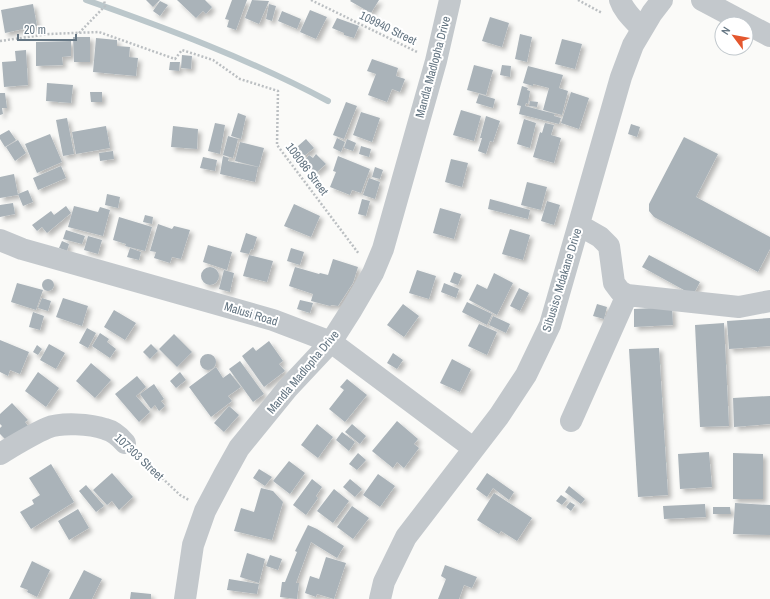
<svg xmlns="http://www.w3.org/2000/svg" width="770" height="599" font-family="'Archivo Narrow',sans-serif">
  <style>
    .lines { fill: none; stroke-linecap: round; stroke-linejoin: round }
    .stream { stroke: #bbc7cb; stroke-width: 6 }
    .building { fill: #aab3b9; filter: url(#shadow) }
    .path { stroke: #bbbfc2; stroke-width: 2.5; stroke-dasharray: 2 2; stroke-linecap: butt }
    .minor { stroke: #c3c8cc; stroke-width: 22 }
    .labels { text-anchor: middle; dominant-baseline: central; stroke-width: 4; stroke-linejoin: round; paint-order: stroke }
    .street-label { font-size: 12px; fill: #657683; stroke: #fff }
  </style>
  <defs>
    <filter id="shadow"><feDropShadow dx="3.5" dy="3.5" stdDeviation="2" flood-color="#0004"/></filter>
  </defs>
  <rect width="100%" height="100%" fill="#fafaf8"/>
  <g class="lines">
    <!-- stream -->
    <path class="stream" d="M86,0C169,29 251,60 328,101"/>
  </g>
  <!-- building -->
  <path class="building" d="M146,0H160L153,7Z
    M177,0H205L212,7L206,14L203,11L196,18Z
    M232,0H247L236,30L227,27L229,20L225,19Z
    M252,0L269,1L259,24L245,18Z
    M351,0H379L371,13L350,1Z
    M160,1L168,5L160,16L153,11Z
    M33,4L37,26L5,33L1,10Z
    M269,4L276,6L272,21L266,19Z
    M310,10L327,17L316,39L300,32Z
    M282,11L301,19L297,29L278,21Z
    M490,17L509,23L502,47L482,41Z
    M337,18L359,26L354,38L344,35V33L332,28Z
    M520,34L532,37L527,62L515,59Z
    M73,37H90V62H74Z
    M96,38L117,40V46L130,47L129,57L138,58L136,76L93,72Z
    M562,39L582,44L575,69L555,64Z
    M71,41V56L62,57L63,65L36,66V42Z
    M26,50L28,85L4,87L2,62L16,61L15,51Z
    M182,55L192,56L191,69L181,68Z
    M372,59L398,68L396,76L405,79L400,92L392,89L387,102L368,95L376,74L367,71Z
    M170,62H180L179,71L169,70Z
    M474,65L493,70L486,95L467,90Z
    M502,65L511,66L510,77L500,75Z
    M528,66L563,75L559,88L568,91L562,115L543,110L549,88L533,84V86L523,83Z
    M47,83L73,85L71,103L46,101Z
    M522,86L528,88L527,90L530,91L528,104L526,103L525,106L555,114L554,116L561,118L559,124L519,114L521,106L517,105Z
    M90,92H102V102H91Z
    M571,92L589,98L579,129L561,123Z
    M0,93H5L7,108H2L3,114L0,115Z
    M479,94L495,99L493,108L476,103Z
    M530,101L538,102L537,107L529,106Z
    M346,102L357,106L344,139L333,135Z
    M461,110L481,116L474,141L453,135Z
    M361,112L380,118L372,142L353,135Z
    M238,113L246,116L241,139L231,136Z
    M486,116L500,121L493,142L490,141L486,154L478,151L482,138H480Z
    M67,118L74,154L63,156L56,120Z
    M524,119L536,123L530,148L517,144Z
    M215,123L225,125L220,154L208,151Z
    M545,123L554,125L551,135L561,138L554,163L533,157L540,132L542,133Z
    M631,124L640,127L637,137L628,134Z
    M106,126L110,148L76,154L72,132Z
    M173,126L198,129L197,149L171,147Z
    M9,130L16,140L5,147L0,139V135Z
    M50,134L62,162L37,173L25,144Z
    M228,136L238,139L233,158L223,155Z
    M684,137L718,154L696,197L770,237V249L758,272L654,217L649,211V204Z
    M337,138L345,142L341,152L333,148Z
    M306,139L314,148L298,161L290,153Z
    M347,139L356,143L353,151L344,148Z
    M18,140L26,153L15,161L6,147Z
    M240,142L264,148L259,167L235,161Z
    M361,146L371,149L369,157L359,154Z
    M113,151L114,159L100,161L99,153Z
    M316,154L326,164L316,173L304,161L309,155L313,158Z
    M223,156L229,158L228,161L258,167L255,182L220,174Z
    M338,156L370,169L361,193L352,190L350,195L330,187L336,172L333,171Z
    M203,157L217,160L215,171L200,168Z
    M451,159L468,163L462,187L445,182Z
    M61,166L66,178L38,190L33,178Z
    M375,167L383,170L380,179L372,177Z
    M14,174L18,195L0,198V177Z
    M369,178L380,182L375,199L363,195Z
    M527,182L547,187L541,210L521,205Z
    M28,190L33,202L23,206L18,194Z
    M107,194L120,197L118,208L105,205Z
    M362,199L370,201L366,216L358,214Z
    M490,199L530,210L528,219L488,209Z
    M547,201L560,205L554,225L541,221Z
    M13,203L15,214L0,217V205Z
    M294,204L320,216L311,237L284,226Z
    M66,206L71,213L47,233L42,227L37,231L32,225L51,211L54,215Z
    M74,206L98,212L100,207L110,210L103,236L68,227Z
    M440,208L461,214L454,239L433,233Z
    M145,215L153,217L152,224L143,222Z
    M119,217L152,227L145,251L125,246L126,244L113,240Z
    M158,224L172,229L174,226L190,230L181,259L172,257L170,263L154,258L156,252L150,251Z
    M510,229L530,235L523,260L502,254Z
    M66,230L85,236L82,244L63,239Z
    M246,233L257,237L253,250L251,249L249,254L240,252Z
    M88,236L102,240L98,254L84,250Z
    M62,241L69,244L67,251L59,248Z
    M208,245L232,252L227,270L203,262Z
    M130,248L141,252L139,260L127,257Z
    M291,248L304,252L300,265L287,261Z
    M249,255L273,261L267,282L243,276Z
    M649,255L700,282L693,295L642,267Z
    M333,259L358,267L353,283L338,306L332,305L330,306L311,301L313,294L289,286L295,267L319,274L320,273L328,275Z
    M201 276a9 9 0 1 1 18 0a9 9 0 1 1-18 0Z
    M224,270L234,273L230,292L219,289Z
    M417,270L436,276L429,299L409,293Z
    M454,272L462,275L458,285L450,282Z
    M494,273L513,283L497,315L469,300L477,284L487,289Z
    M42 285a6 6 0 1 1 12 0a6 6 0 1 1-12 0Z
    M17,283L43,290L36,310L11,302Z
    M444,283L459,289L456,298L441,292Z
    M519,288L529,293L520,311L510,306Z
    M42,298L51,301L48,311L38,308Z
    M63,298L88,306L82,326L56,317Z
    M300,300L313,303L310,313L297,309Z
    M467,302L492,314L487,325L462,312Z
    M403,304L419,316L404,337L387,325Z
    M597,304L607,307L604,319L593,316Z
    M672,307L673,325L634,327V309Z
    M114,310L136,323L125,340L104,327Z
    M33,312L44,316L40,330L29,327Z
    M493,316L510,324L506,333L489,325Z
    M770,318V346L729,349L727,321Z
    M724,323L729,426L700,427L695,325Z
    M479,324L497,332L487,355L468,346Z
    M87,328L96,333L88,348L79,343Z
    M100,333L109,339L107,342L116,349L110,358L92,346Z
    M174,334L192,352L177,367L159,349Z
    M0,340L29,352L20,374L10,370L8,376L0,372Z
    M269,341L283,361L279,364L285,371L264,387L242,356L253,347L256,351Z
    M49,344L65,353L56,369L40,360Z
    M151,344L158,351L150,359L143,352Z
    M37,345L42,349L38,355L33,352Z
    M659,348L668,495L638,497L629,349Z
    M393,353L403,360L397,369L387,363Z
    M200 362a8 8 0 1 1 16 0a8 8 0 1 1-16 0Z
    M452,359L471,369L460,392L440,383Z
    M240,361L264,394L253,402L229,369Z
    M91,363L111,380L95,398L76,381Z
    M216,367L223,378L230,373L241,387L228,396L232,401L211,417L189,387Z
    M38,372L59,388L46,407L25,391Z
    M180,372L186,380L176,388L170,381Z
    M137,376L146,387L136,396L150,412L139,422L115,394Z
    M347,379L367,395L345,422L329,409L344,390L340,387Z
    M154,384L164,399L161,401L165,406L159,411L155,405L151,409L140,394Z
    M770,396V424L734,427L733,398Z
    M12,403L28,420L25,422L32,431L6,440L0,434V428L2,426L0,424V414Z
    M229,406L239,415L224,432L214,423Z
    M397,421L418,439L414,444L419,448L404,468L397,462L393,468L372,451Z
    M317,424L333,437L318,458L301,445Z
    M352,424L366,436L360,444L345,432Z
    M342,432L355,442L349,451L336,440Z
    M709,452L712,487L680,489L678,454Z
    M358,453L366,460L357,470L349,464Z
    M733,453L763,454V499H733Z
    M289,461L305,473L290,494L273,481Z
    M51,464L74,502L31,529L20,512L34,504L32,500L40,495L29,478Z
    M259,469L272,477L265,486L253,478Z
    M112,473L133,497L119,510L112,501L107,505L93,490Z
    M487,473L514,492L509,500L493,488L487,497L476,489Z
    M378,474L395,486L380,507L363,495Z
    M312,479L322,487L316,496L318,498L306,515L293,505Z
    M350,479L362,489L355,497L343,487Z
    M86,485L104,506L96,512L79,491Z
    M569,486L585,499L581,504L565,492Z
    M261,488L273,491L283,502L272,540L234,531L241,508L254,512Z
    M334,489L349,501L333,523L317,511Z
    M494,493L532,518L517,541L501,531L499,534L477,520Z
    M561,495L567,499L562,505L556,501Z
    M570,502L575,505L571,511L566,507Z
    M735,503L770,505V535L733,534Z
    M705,504L706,517L664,519L663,506Z
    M352,506L369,518L353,539L337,527Z
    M713,507H730L731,514H713Z
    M78,509L89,528L69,540L58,521Z
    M308,525L317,529L344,546L337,558L311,542L296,583H299L297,599L280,597L282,582H285L297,552L295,551Z
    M247,553L265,559L259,583L240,577Z
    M270,555L282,559L278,570L266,566Z
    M326,557L346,563L334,599L317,594L316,597L305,593L310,576L319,579Z
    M32,561L50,570L37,597L27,592L28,590L20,587Z
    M445,565L477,577L472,588L464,585L459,599H438L446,579L441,576Z
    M84,570L102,579L92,599H69Z
    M229,579L259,584L257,594L227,590Z
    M131,592L151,594V599H130Z"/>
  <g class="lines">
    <!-- path -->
    <path class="path" d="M311,0L417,52
      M578,0L602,13
      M79,33L105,6L104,0
      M0,41L49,34L99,32L175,59L182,50L213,60L240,79L278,91L277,145L359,254
      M139,456L180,495L189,500"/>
    <!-- minor -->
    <path class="minor" d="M620,0C624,12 634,20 642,29
      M702,0L770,36
      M579,225L600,237L609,246L614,283L620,291L627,295L739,307L770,301
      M0,240L22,249L273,320L331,342L473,448
      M571,421L627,295
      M0,454C15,445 31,435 47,428C61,422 91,424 105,429C113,431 120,437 125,443
      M185,599L193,545L205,511L224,475L239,448L287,389L331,342L352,309L373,273L383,249L436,61L450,0
      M380,599L384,582L406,537L499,416L526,375L550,325L621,77L633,45L652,13L662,0"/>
  </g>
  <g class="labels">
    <!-- street labels -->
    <g class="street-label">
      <text transform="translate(388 28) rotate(26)">109940 Street</text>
      <text transform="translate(433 67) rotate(-75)">Mandla Madlopha Drive</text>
      <text transform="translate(307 169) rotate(53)">109086 Street</text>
      <text transform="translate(562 280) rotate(-73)">Sibusiso Mdakane Drive</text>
      <text transform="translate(251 314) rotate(17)">Malusi Road</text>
      <text transform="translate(303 372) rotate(-50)">Mandla Madlopha Drive</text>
      <text transform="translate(139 457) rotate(43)">107303 Street</text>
    </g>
  </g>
  <!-- north arrow -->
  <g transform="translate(734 36) rotate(302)"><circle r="19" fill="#ffffff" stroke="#c1c8cd"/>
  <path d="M0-3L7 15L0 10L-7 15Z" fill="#e4572e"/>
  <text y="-6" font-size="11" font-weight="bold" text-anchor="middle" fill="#657683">N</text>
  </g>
  <!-- scale -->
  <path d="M18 34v6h58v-6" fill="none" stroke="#657683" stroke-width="2"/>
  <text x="24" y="34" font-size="12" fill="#657683" stroke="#ffffff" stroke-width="3" paint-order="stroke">20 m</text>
</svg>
